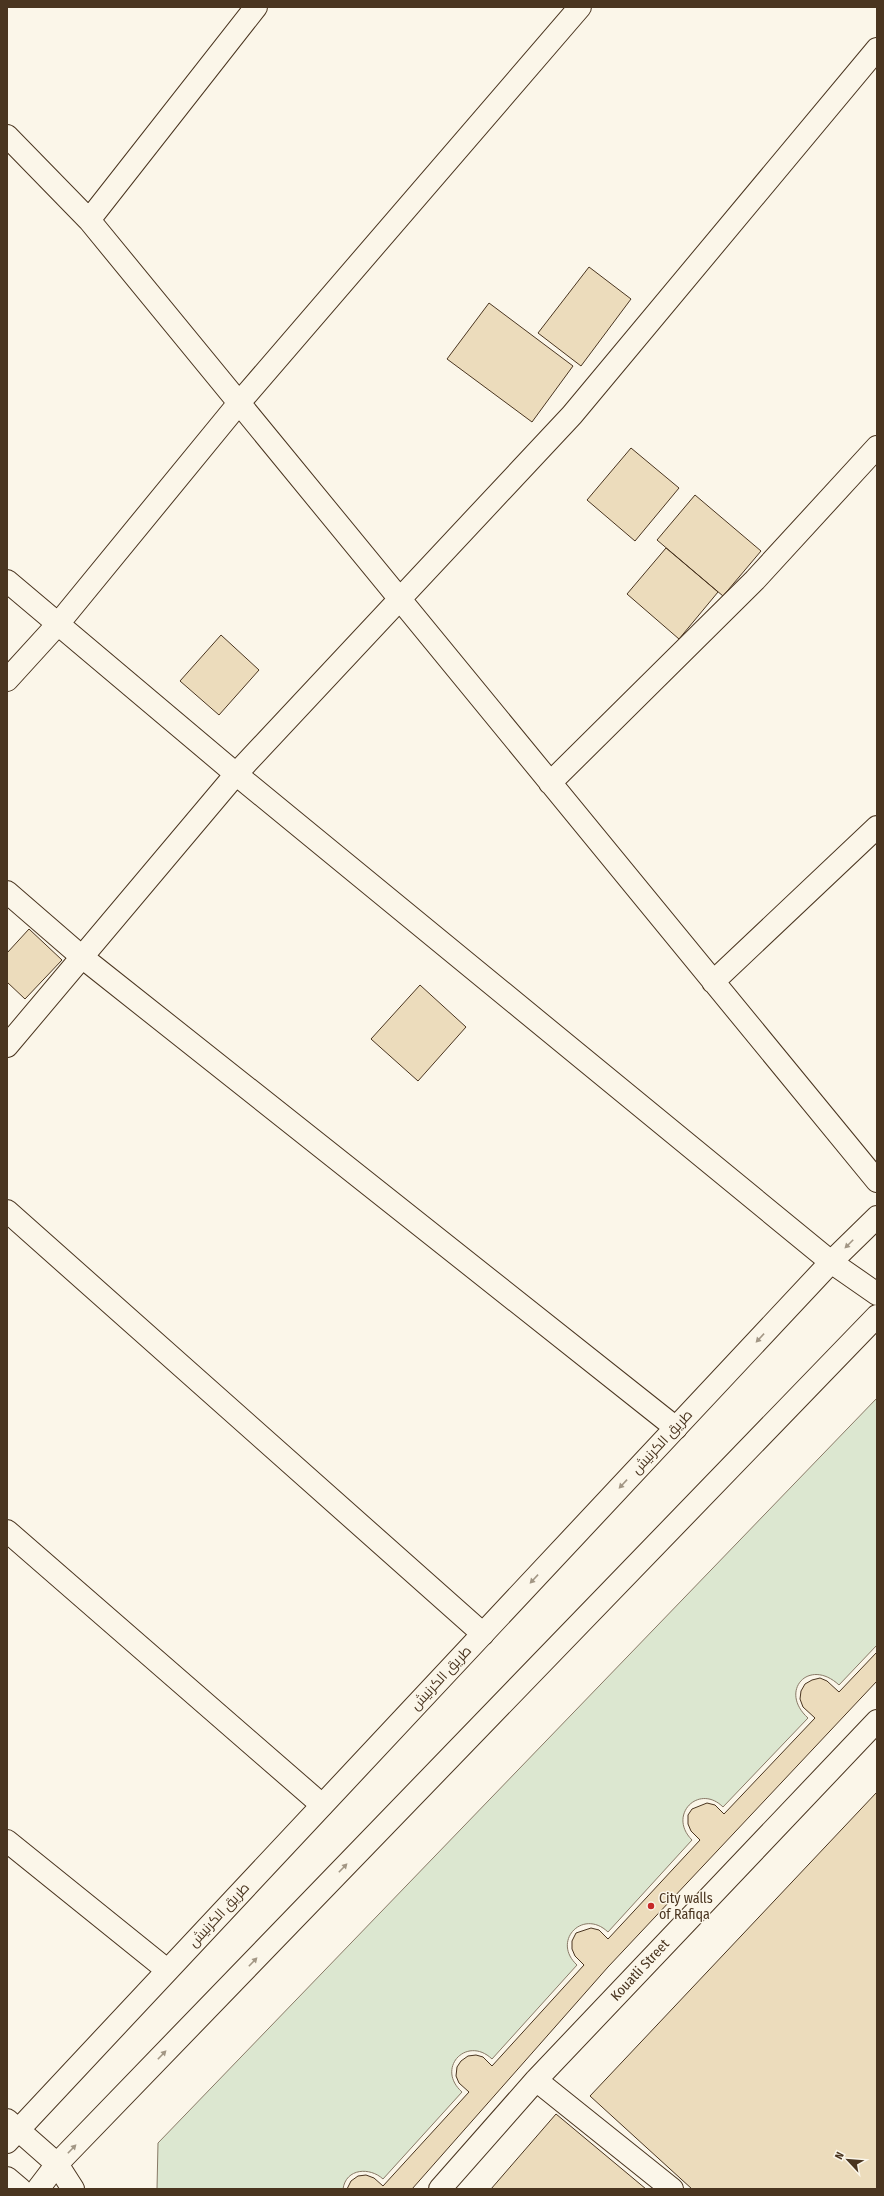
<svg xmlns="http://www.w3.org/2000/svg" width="884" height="2196" font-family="'Fira Sans Condensed',Cairo,sans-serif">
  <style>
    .green { fill: #dce7d0; stroke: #887966 }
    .building { fill: #ecdcbc; stroke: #4a3520 }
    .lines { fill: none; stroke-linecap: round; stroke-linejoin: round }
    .minor-casing { stroke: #4a3520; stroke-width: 24 }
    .major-casing { stroke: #4a3520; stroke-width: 24 }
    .minor { stroke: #fbf6e9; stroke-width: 22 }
    .major { stroke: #fbf6e9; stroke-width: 22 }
    .oneway { fill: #a29684 }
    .poi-dot { fill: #c62828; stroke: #fbf6e9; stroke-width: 1.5 }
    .labels { text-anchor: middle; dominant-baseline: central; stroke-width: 3; stroke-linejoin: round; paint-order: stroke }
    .street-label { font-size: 14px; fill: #4a3520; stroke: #fbf6e9 }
    .poi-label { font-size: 14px; fill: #4a3520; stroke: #fbf6e9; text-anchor: start }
  </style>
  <rect width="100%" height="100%" fill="#fbf6e9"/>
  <!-- green -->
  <path class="green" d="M877,1398V1645L839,1685C809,1657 778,1691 808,1718L723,1807C699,1783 667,1815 692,1840L608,1932C583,1908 551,1941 577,1965L492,2059C467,2035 435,2068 462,2092L383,2179C370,2167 346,2168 343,2189H157L158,2143Z"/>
  <!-- building -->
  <path class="building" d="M589,267L631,299L581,366L538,333Z
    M489,303L573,366L532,422L447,359Z
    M631,448L679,488L635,541L587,500Z
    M695,495L761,551L723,596L657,540Z
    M666,548L718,592L679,639L627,594Z
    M221,635L259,670L219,715L180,681Z
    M29,929L62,960L25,999L7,982V953Z
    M420,985L466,1027L418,1081L371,1039Z
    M877,1652V1681L608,1967L412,2189H347L351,2181L358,2176L366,2175L374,2178L383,2186L469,2092L459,2083L456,2076L457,2067L461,2061L468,2056L476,2055L483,2057L492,2066L584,1965L575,1956L572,1949V1941L576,1933L591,1928L599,1930L608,1939L700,1840L691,1831L688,1824V1815L692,1809L707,1803L715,1805L724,1814L815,1718L803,1707L800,1699L801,1691L805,1684L812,1680L820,1678L827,1681L839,1692Z
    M877,1792V2189H692L590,2096Z
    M556,2114L646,2189H491Z"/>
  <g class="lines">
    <!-- minor casing -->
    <g class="minor-casing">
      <path id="minor" d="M7,136L89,220L877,1181
        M89,220L256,7
        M7,581L236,774L831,1262L877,1294
        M7,680L58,624L239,403L580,7
        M550,783L755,580L877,447
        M7,892L82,957L676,1428
        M713,982L877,827
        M7,1046L236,774L572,415L877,49
        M7,1211L483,1634
        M7,1531L322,1805
        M7,1841L167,1970
        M536,2080L672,2189
        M7,2120L57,2164L73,2189
        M7,2178L20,2189
        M440,2189L536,2080L877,1721"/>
    </g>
    <!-- major casing -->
    <g class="major-casing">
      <path id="major" d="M7,2142L831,1262L877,1217
        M38,2189L57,2164L877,1316"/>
    </g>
    <!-- minor -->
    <use href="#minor" class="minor"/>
    <!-- major -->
    <use href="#major" class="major"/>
  </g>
  <!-- one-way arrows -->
  <defs><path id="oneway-solid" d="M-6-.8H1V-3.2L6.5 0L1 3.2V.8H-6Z"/></defs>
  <g class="oneway">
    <use href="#oneway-solid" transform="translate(849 1244) rotate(135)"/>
    <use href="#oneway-solid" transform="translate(760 1338) rotate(133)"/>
    <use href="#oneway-solid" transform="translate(623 1484) rotate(133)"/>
    <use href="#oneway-solid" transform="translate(534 1579) rotate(133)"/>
    <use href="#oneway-solid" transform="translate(343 1868) rotate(-46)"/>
    <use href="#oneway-solid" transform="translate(253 1962) rotate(-46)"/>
    <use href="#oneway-solid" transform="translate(162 2055) rotate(-46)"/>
    <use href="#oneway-solid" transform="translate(72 2149) rotate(-46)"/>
  </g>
  <!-- markers -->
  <circle class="poi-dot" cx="651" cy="1906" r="4"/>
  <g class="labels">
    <!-- street labels -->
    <g class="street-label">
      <text transform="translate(662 1442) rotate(-47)">طريق الكرنيش</text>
      <text transform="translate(441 1678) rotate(-47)">طريق الكرنيش</text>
      <text transform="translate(219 1915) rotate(-47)">طريق الكرنيش</text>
      <text transform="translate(640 1970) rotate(-47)">Kouatli Street</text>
    </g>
    <!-- poi labels -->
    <g class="poi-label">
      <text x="659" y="1898">City walls<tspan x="659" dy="16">of Rafiqa</tspan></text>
    </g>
  </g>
  <!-- border -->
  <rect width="884" height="2196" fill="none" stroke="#4a3520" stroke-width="16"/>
  <!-- north arrow -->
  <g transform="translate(848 2160) rotate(296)" stroke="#fbf6e9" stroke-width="3" paint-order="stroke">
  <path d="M0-3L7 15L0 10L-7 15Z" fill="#4a3520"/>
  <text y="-6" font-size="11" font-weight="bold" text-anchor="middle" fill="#4a3520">N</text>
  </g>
</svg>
